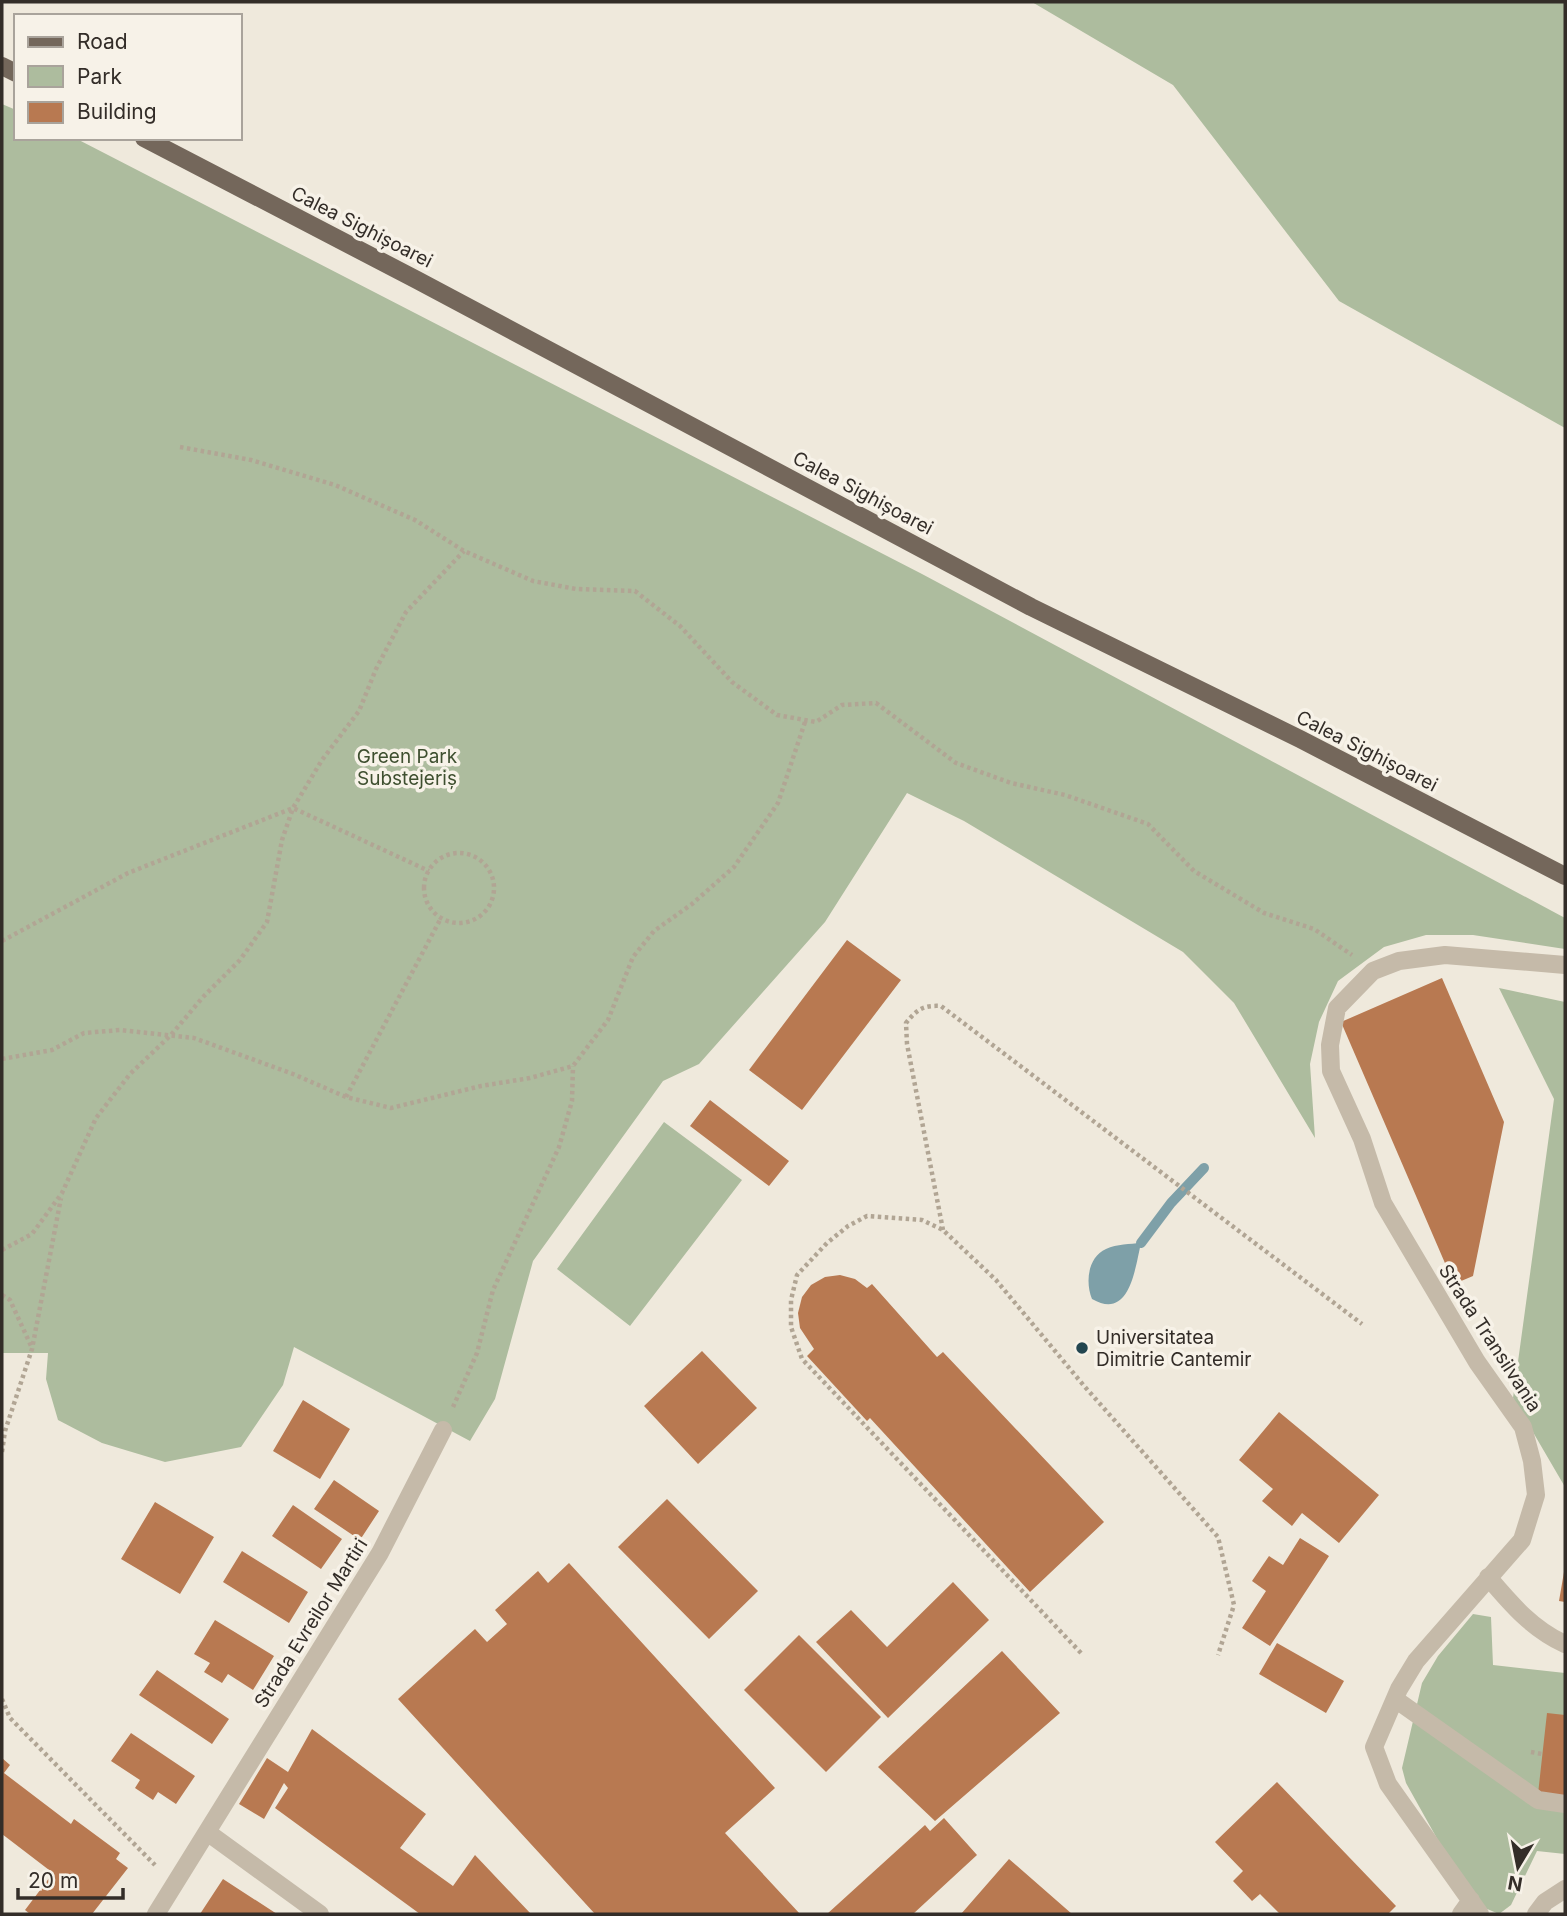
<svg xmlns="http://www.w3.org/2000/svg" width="1567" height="1916" font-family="Inter,sans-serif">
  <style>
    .green { fill: #adbc9e }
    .water { fill: #7ea0a8 }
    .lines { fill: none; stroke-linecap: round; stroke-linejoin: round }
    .stream { stroke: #7ea0a8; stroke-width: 10 }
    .building { fill: #b87951 }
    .path { stroke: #b1a594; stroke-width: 4.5; stroke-dasharray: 3.5 3.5; stroke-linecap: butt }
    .minor { stroke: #c5baa9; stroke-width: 18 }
    .major { stroke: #74675b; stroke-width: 18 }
    .poi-dot { fill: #234650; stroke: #f7f2e8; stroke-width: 2.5 }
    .labels { text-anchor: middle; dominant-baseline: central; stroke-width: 7; stroke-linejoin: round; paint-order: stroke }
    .street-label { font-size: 19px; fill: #332d28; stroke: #f7f2e8 }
    .park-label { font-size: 19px; fill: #3e4f2f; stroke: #f7f2e8 }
    .poi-label { font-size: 19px; fill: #332d28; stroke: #f7f2e8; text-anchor: start }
  </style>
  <rect width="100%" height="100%" fill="#efe9dc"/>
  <!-- green -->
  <path class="green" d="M1032,2H1565V428L1339,301L1173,85Z
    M2,104L16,110V138H75L922,574L1565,918V949L1473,935H1426L1384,947L1338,981L1319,1022L1310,1064L1315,1138L1234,1003L1183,952L964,821L907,793L825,922L699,1064L663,1081L533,1261L495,1399L470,1441L294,1347L283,1385L241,1447L165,1462L102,1443L58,1420L46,1379L48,1353H2Z
    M1499,988L1565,1002V1487L1513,1398L1554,1099Z
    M664,1122L742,1180L630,1326L557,1269Z
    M1473,1614L1491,1617L1493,1665L1565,1673V1854L1537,1851L1511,1905L1499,1914L1473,1903L1406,1783L1402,1768L1422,1683L1438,1656Z"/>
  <!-- water -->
  <path class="water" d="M1141,1243C1135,1268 1130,1321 1092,1299C1085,1282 1088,1257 1106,1249C1117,1244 1130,1244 1141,1243Z"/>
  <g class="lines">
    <!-- stream -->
    <path class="stream" d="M1141,1243L1171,1203L1204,1168"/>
  </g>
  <!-- building -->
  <path class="building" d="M847,940L901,980L802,1110L749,1070Z
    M1442,978L1504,1122L1473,1276L1454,1284L1341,1022Z
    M710,1100L789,1161L769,1186L690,1126Z
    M840,1275L855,1279L867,1288L872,1284L937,1357L943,1352L1104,1522L1030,1592L870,1418L867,1421L807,1356L814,1349L800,1328L798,1313L802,1297L811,1285L825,1277Z
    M702,1351L757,1408L698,1464L644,1406Z
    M303,1400L350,1429L320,1479L273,1451Z
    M1279,1412L1379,1495L1339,1543L1302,1513L1292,1526L1262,1501L1273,1489L1239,1460Z
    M334,1480L379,1511L360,1540L314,1509Z
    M667,1499L758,1591L709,1639L618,1547Z
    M155,1502L214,1537L180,1594L121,1559Z
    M293,1505L342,1539L321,1569L272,1536Z
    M1300,1538L1329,1556L1270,1646L1242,1628L1266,1591L1252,1581L1269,1556L1283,1565Z
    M242,1551L308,1592L289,1623L223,1582Z
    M569,1563L775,1788L725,1833L800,1914H595L398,1699L475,1629L487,1642L507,1624L495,1610L538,1571L548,1583Z
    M1564,1572H1565V1602L1559,1601Z
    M953,1582L989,1620L888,1718L816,1642L851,1610L887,1647Z
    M215,1620L274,1656L253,1690L228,1674L222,1683L204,1672L210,1663L194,1654Z
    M799,1635L881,1717L826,1772L744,1690Z
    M1277,1643L1344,1681L1326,1713L1259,1674Z
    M1002,1651L1060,1713L935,1821L878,1767Z
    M157,1670L229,1719L212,1744L139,1695Z
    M1547,1713L1565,1715V1797L1538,1794Z
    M312,1729L426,1814L400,1848L453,1886L475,1855L531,1914H420L275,1808L288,1788L284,1783L264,1819L239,1804L267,1758L288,1772Z
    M131,1733L195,1776L176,1804L158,1792L153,1800L135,1788L140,1780L111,1761Z
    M2,1758L10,1765L4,1773L71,1824L74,1819L120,1853L116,1859L128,1868L92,1914H30L25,1910L53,1873L2,1834Z
    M1277,1782L1396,1906L1388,1914H1280L1260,1894L1252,1901L1233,1881L1243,1871L1215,1842Z
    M944,1818L977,1855L913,1914H827L925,1825L930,1831Z
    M1009,1859L1072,1914H961Z
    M223,1879L277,1914H200Z"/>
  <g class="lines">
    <!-- path -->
    <path class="path" d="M180,447L251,460L335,485L415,520L464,551L533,581L576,589L635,591L680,626L732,682L777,715L816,722L842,705L876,703L956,763L1011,783L1065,795L1148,824L1194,871L1264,913L1314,929L1352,955
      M424 888a35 35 0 1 1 70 0a35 35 0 1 1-70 0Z
      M2,941L128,873L293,808L429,871
      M2,1059L52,1050L84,1033L120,1030L194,1038L293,1074L346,1097L391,1108L481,1086L530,1078L573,1066L608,1020L633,957L654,931L692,904L734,867L778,803L805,722
      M346,1097L441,918
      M943,1230L907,1044L906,1023C917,1009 924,1005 941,1006L1362,1324
      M2,1250L32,1234L62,1193L96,1118L130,1074L171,1035L203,997L240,960L267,922L282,840L293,808L322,760L359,711L376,669L406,612L464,551
      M2,1295L10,1300L32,1348
      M453,1407L477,1353L493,1290L559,1147L572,1101L573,1066
      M2,1452L5,1431L32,1349L61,1198
      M1081,1653L802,1359L791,1327V1300L797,1275L827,1243L848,1226L867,1216L922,1220L943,1230L996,1280L1085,1387L1218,1537L1234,1605L1218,1655
      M2,1699L10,1718L155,1865
      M1531,1752L1542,1754"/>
    <!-- minor -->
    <path class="minor" d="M1488,1577C1511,1604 1532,1629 1565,1644
      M1395,1699L1538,1800L1565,1804
      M207,1832L320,1914
      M156,1914L380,1553L443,1430
      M1461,1914L1471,1900
      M1480,1914L1388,1784L1374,1747L1399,1689L1416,1661L1522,1540L1536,1495L1532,1461L1523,1427L1477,1362L1383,1203L1362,1139L1331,1071L1330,1045L1337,1008L1373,971L1399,961L1445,955L1565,965
      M1536,1914L1545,1902L1565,1889"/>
    <!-- major -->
    <path class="major" d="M2,66L16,73
      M144,138L417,280L1031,607L1300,739L1565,876"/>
  </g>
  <!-- markers -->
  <circle class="poi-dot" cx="1082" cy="1348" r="7"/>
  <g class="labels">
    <!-- street labels -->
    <g class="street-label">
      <text transform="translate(362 227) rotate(27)">Calea Sighișoarei</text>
      <text transform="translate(863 493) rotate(28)">Calea Sighișoarei</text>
      <text transform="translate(1367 751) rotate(27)">Calea Sighișoarei</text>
      <text transform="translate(1490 1338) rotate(57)">Strada Transilvania</text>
      <text transform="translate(311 1623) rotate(-58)">Strada Evreilor Martiri</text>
    </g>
    <!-- park labels -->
    <g class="park-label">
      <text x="407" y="756">Green Park<tspan x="407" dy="22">Substejeriș</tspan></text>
    </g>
    <!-- poi labels -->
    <g class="poi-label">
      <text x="1096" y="1337">Universitatea<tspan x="1096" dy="22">Dimitrie Cantemir</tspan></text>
    </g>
  </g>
  <!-- border -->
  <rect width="1567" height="1916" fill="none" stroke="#332d28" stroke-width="7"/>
  <!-- legend -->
  <rect x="14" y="14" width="228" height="126" fill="#f7f2e8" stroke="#a9a39b" stroke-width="2"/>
  <rect x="28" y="37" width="35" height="10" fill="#74675b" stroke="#a9a39b" stroke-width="2"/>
  <text x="77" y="49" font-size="21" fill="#332d28">Road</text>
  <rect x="28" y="66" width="35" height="21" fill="#adbc9e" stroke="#a9a39b" stroke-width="2"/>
  <text x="77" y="84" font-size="21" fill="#332d28">Park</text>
  <rect x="28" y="102" width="35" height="21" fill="#b87951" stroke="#a9a39b" stroke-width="2"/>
  <text x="77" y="119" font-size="21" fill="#332d28">Building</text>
  <!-- north arrow -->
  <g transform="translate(1518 1867) rotate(190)" stroke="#f7f2e8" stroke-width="5" paint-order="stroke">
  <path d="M0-5L12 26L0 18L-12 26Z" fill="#332d28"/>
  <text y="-10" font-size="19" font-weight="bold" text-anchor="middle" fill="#332d28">N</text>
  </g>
  <!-- scale -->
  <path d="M18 1888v10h105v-10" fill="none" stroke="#332d28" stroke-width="3.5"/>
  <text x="28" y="1888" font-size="21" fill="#332d28" stroke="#f7f2e8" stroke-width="5" paint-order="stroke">20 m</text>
</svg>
